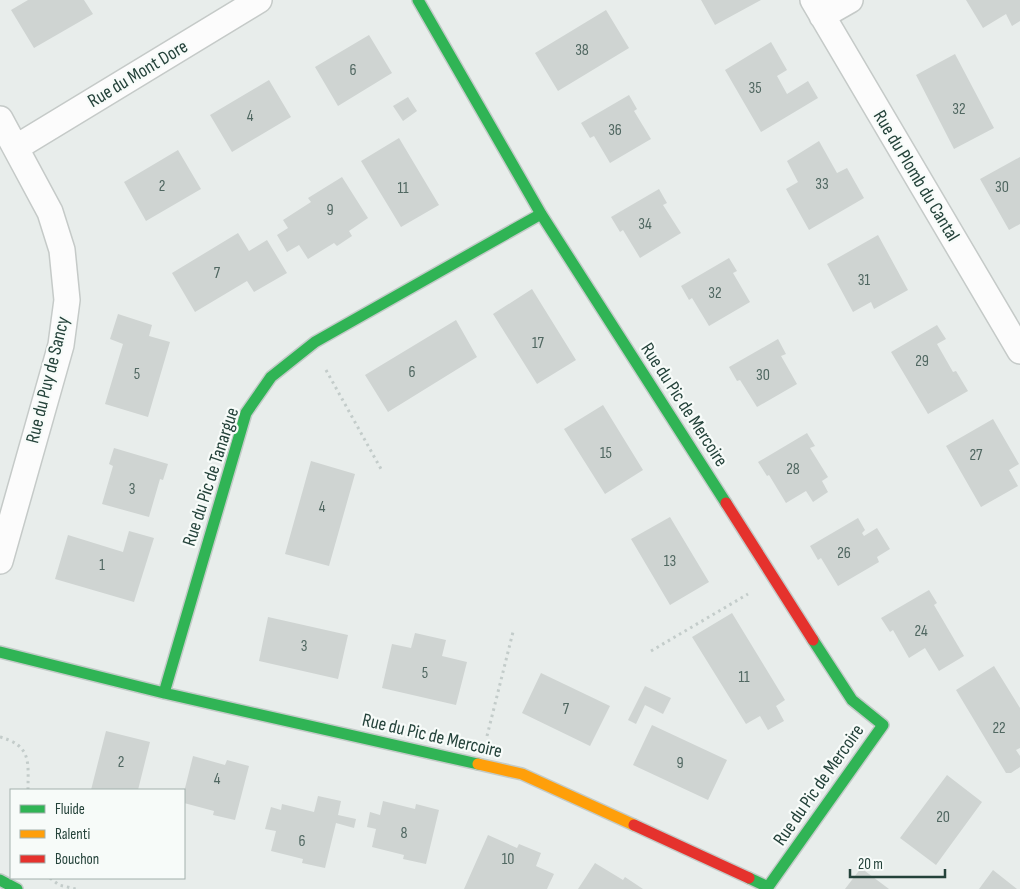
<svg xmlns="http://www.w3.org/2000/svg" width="1020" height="889" font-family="'Sofia Sans Condensed',sans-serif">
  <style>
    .building { fill: #cfd4d2 }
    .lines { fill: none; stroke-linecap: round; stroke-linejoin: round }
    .street-casing { stroke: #c5cac8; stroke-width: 28 }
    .fast-casing { stroke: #c3cbc8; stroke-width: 14 }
    .slow-casing { stroke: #c3cbc8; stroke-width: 14 }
    .jam-casing { stroke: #c3cbc8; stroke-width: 14 }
    .path { stroke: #c3ccca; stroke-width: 3; stroke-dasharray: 2.5 4; stroke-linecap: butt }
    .street { stroke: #fcfcfc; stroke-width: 25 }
    .fast { stroke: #30b455; stroke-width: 11 }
    .slow { stroke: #ff9f0a; stroke-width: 11 }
    .jam { stroke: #e5322d; stroke-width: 11 }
    .labels { text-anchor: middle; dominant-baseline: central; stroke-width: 4.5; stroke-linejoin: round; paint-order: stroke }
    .number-label { font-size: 16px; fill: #506761 }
    .street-label { font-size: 19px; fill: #24423a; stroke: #f7fbf9 }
  </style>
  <rect width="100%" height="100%" fill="#e8edeb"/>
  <!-- building -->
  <path class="building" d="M28,0H84L93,14L34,48L11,10Z
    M701,0H761L715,25Z
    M966,0H1020V21L1012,26L1006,14L983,28Z
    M606,10L629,48L558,91L535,53Z
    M369,35L392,73L338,106L315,67Z
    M771,42L787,70L777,76L787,94L808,81L818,98L761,132L725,70Z
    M955,54L994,128L954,149L916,75Z
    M269,80L291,117L232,152L210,115Z
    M629,95L637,109L634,111L651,139L610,163L594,136L590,138L581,123Z
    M408,97L417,111L403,121L393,106Z
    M399,138L439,205L401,227L361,161Z
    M819,141L837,173L847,168L864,198L809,230L786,189L798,182L787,161Z
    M178,150L201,189L146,221L124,182Z
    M1020,157V224L1009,230L980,179Z
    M342,177L368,218L349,231L352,236L337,246L334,243L308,259L299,245L287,252L277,235L288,228L283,220L311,202L308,198Z
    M659,189L667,203L663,205L681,233L640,258L623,230L620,232L611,217Z
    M238,233L249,251L267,240L287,273L254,292L247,281L195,312L172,273Z
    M878,235L908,290L874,309L871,302L853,312L827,264Z
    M729,258L737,271L733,273L750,302L709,326L692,298L689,300L681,286Z
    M532,289L576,360L537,384L493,314Z
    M118,314L152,325L149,336L170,342L148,417L105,404L123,344L110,339Z
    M456,320L477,357L388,412L365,375Z
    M937,325L946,339L937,344L953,372L956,371L968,391L928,414L891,352Z
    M778,339L786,354L781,356L797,384L757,407L740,380L737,381L729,367Z
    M603,405L643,470L605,494L564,429Z
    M993,419L1019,464L1009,470L1018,486L981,507L946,446Z
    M807,433L815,446L810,448L828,477L822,481L828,492L813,502L806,491L786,503L769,475L767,476L758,462Z
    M114,448L168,464L163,480L160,479L149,517L102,504L113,466L109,464Z
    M311,461L355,474L329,566L285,554Z
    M670,517L709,582L670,605L631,539Z
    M858,518L865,530L862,533L864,536L877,528L890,549L877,557L879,562L838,586L821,558L818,560L810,546Z
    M129,531L154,538L134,602L55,579L68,535L123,552Z
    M929,590L937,603L934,605L964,656L939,671L925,648L909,658L893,630L890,632L881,618Z
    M732,613L785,700L776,706L784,721L768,730L760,716L746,724L692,637Z
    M268,617L348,635L338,679L259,661Z
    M415,633L446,640L442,656L467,662L456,705L382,688L392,644L411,648Z
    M994,666L1020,708V748L1016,750L1020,756V767L1011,773H1006L956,690Z
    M541,673L610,706L590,746L522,713Z
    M645,686L671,698L663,714L645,705L636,724L628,720Z
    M652,725L727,760L708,800L633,765Z
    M106,731L150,742L138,790H91Z
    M193,756L225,765L227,760L249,766L235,820L213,815L214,811L184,803V792Z
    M947,775L982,802L936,865L900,838Z
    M318,796L341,801L338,815L356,819L354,828L336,823L325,868L302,863L303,859L271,851L276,831L265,829L271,807L281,810L282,804L314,812Z
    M383,801L415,809L416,804L439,810L426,864L403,859L404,855L372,847L376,829L367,827L370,812L380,815Z
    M488,835L517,848L519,844L541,853L536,866L554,874L547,889H464Z
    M595,863L623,880L625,877L643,889H578Z
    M861,868L889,889H845Z
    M993,870L1017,889H979Z"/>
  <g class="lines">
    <!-- street casing -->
    <g class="street-casing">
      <path id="street" d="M813,0L1020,351
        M822,16L850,0
        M0,119L50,212L62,250L67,300L61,345L0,561
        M17,147L259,0"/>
    </g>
    <!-- fast casing -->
    <g class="fast-casing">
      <path id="fast" d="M418,0L541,214L726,503
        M0,652L164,693L478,764
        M164,693L246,413L271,377L315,342L541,214
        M749,878L768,887L883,725L852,700L813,640
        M0,880L17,889"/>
    </g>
    <!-- slow casing -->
    <g class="slow-casing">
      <path id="slow" d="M478,764L522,774L634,825"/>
    </g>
    <!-- jam casing -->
    <g class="jam-casing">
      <path id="jam" d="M726,503L813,640
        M634,825L749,878"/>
    </g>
    <!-- path -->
    <path class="path" d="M326,370L381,469
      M651,651L748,594
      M487,736L513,632
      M0,737C32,746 28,762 28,790
      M50,878L59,885L76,889"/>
    <!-- street -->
    <use href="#street" class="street"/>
    <!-- fast -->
    <use href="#fast" class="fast"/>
    <!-- slow -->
    <use href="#slow" class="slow"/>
    <!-- jam -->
    <use href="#jam" class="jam"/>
  </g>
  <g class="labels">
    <!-- number labels -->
    <g class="number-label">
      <text x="582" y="50">38</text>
      <text x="353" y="70">6</text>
      <text x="755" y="88">35</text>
      <text x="959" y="109">32</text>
      <text x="250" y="116">4</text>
      <text x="615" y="130">36</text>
      <text x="822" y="184">33</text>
      <text x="162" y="186">2</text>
      <text x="1002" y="187">30</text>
      <text x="403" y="188">11</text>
      <text x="330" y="210">9</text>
      <text x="645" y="224">34</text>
      <text x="217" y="273">7</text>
      <text x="864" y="280">31</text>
      <text x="715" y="293">32</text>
      <text x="538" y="343">17</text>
      <text x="922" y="361">29</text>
      <text x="412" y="372">6</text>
      <text x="137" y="374">5</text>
      <text x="763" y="375">30</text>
      <text x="606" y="453">15</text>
      <text x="976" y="455">27</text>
      <text x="793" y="469">28</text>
      <text x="132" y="489">3</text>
      <text x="322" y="507">4</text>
      <text x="844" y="553">26</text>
      <text x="670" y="561">13</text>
      <text x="102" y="565">1</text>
      <text x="921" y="631">24</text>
      <text x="304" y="646">3</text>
      <text x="425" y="673">5</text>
      <text x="744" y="677">11</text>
      <text x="566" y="709">7</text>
      <text x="999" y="728">22</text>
      <text x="121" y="762">2</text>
      <text x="680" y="763">9</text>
      <text x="217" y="779">4</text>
      <text x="943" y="817">20</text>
      <text x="404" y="833">8</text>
      <text x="302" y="841">6</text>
      <text x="508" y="859">10</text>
    </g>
    <!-- street labels -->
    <g class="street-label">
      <text transform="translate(138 74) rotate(-31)">Rue du Mont Dore</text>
      <text transform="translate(916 176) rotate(59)">Rue du Plomb du Cantal</text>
      <text transform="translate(48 380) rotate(-76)">Rue du Puy de Sancy</text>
      <text transform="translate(684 405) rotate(57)">Rue du Pic de Mercoire</text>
      <text transform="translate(211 477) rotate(-72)">Rue du Pic de Tanargue</text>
      <text transform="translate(432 736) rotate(13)">Rue du Pic de Mercoire</text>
      <text transform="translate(819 785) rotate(-55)">Rue du Pic de Mercoire</text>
    </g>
  </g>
  <!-- legend -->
  <rect x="10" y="789" width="175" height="90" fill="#f7fbf9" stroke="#a3b1ad"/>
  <rect x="20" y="805" width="25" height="8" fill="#30b455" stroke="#a3b1ad"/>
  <text x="55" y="814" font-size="15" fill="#24423a">Fluide</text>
  <rect x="20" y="830" width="25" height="8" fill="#ff9f0a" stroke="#a3b1ad"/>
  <text x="55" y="839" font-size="15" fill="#24423a">Ralenti</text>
  <rect x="20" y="855" width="25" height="8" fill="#e5322d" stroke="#a3b1ad"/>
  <text x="55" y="864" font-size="15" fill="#24423a">Bouchon</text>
  <!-- scale -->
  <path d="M850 869v8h95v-8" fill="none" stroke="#24423a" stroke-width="2.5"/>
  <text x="858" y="869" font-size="15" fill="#24423a" stroke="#f7fbf9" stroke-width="4" paint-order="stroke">20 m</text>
</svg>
